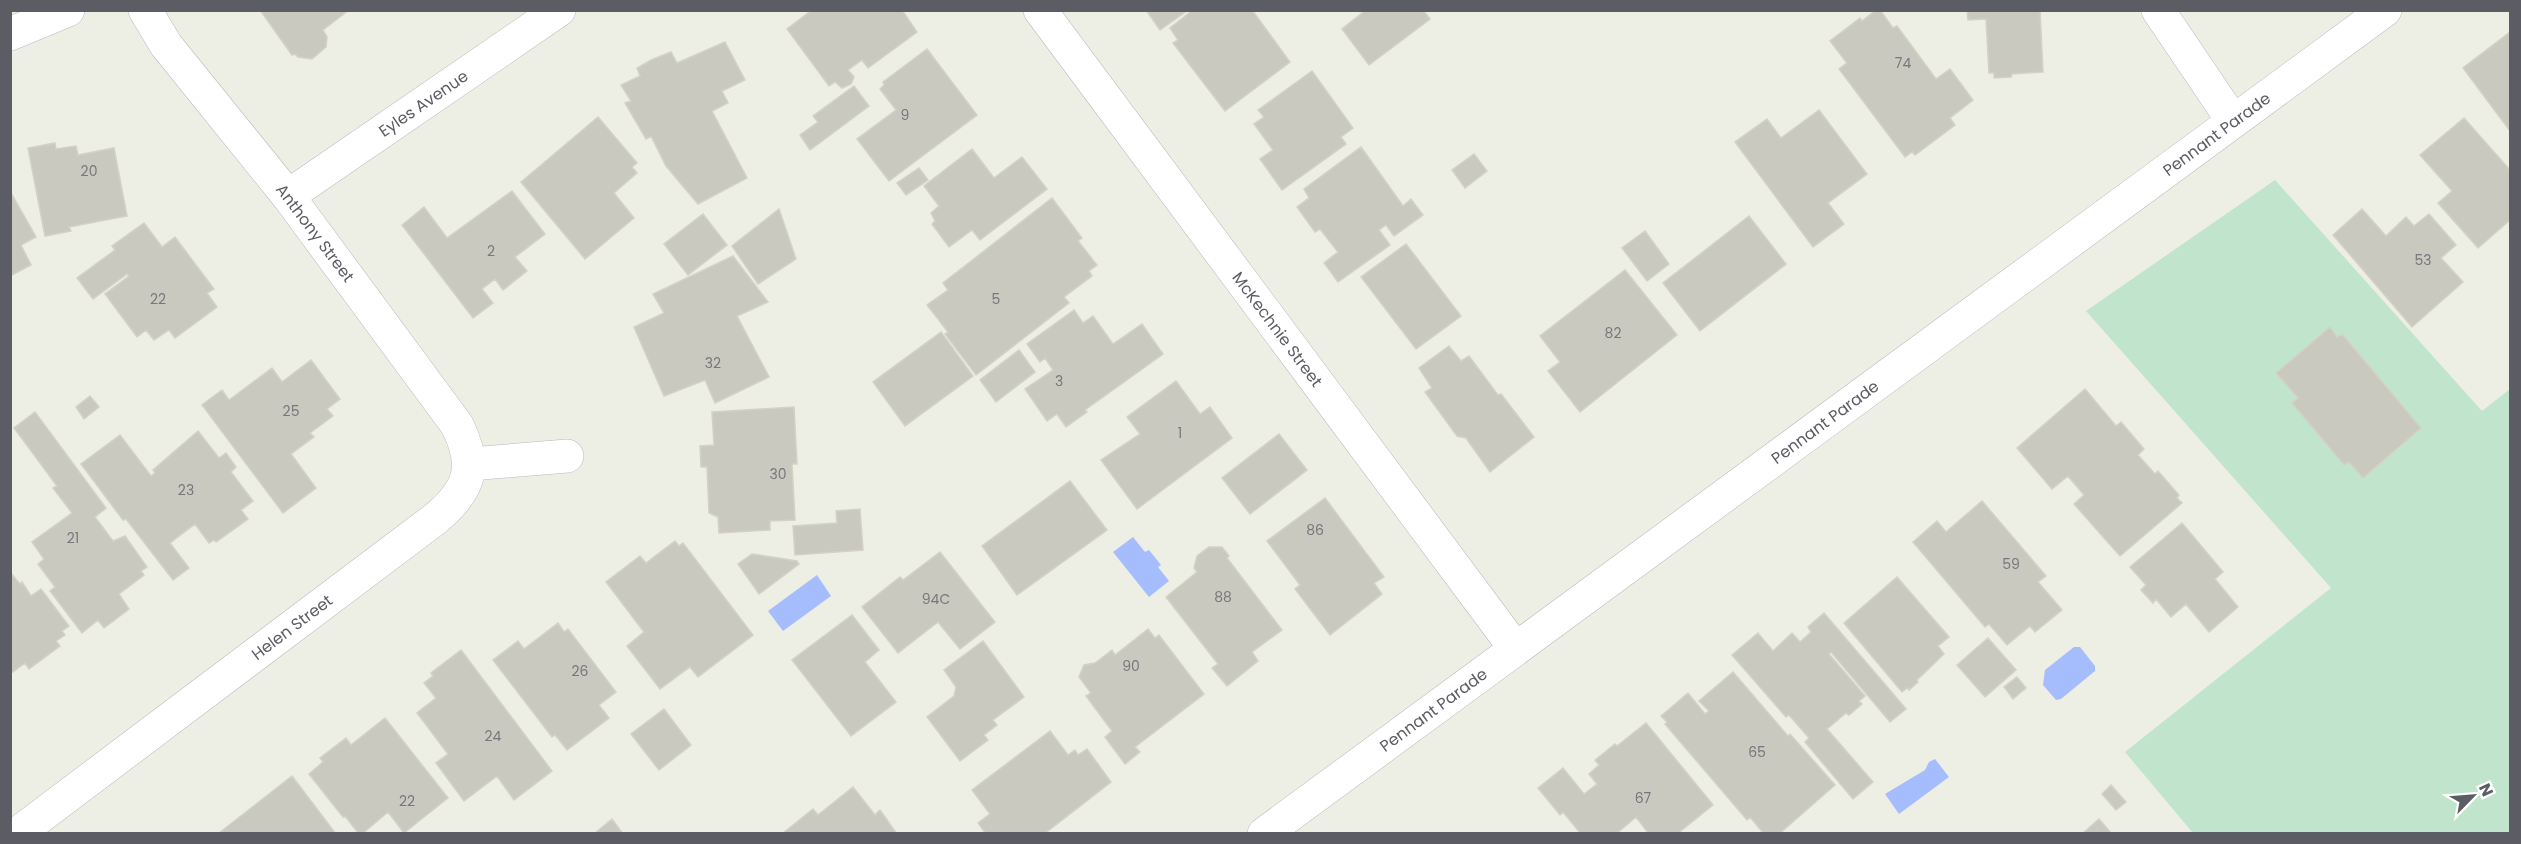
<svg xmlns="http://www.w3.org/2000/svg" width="2521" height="844" font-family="Poppins,sans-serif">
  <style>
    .green { fill: #c1e5cc }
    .water { fill: #a6bdfd }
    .building { fill: #c9c9c0; stroke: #d3d2c3; stroke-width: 1.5 }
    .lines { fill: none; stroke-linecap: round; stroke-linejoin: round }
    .minor-casing { stroke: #b9bac0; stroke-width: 34 }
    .minor { stroke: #fff; stroke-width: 33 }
    .labels { text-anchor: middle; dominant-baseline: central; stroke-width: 4.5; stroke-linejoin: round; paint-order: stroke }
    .number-label { font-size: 14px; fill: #77787b }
    .street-label { font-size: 16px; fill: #5c5d64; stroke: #fff }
  </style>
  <rect width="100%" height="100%" fill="#edeee4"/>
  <!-- green -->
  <path class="green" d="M2275,180L2482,411L2510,389V833H2193L2125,752L2331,588L2086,311Z"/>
  <!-- water -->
  <path class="water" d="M1133,537L1145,552L1149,550L1161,565L1158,567L1169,581L1149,597L1113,552Z
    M817,575L831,596L783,631L768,611Z
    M2074,647H2080L2095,666V671L2061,699L2056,700L2043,685L2045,670Z
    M1935,759L1949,777L1899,814L1885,794L1925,770L1929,762Z"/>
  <!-- building -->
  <path class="building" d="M260,10H349L323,30L327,37L326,47L312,59L298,57L295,54L292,55Z
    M812,10H902L917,32L868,68L862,60L848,70L854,77L851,84L842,88L835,82L829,86L787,29Z
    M1146,10H1188L1160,30Z
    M1193,10H1252L1290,62L1225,111L1173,43L1178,40L1170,28Z
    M1366,10H1423L1430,19L1369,65L1342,29Z
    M1876,10H1880L1893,28L1897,26L1936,79L1950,69L1973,100L1950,118L1955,125L1915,155L1912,152L1905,157L1839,69L1847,63L1830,41L1860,18L1862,21Z
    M1967,10H2040L2043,72L2012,74L2011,77L1994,78V73H1989L1986,19L1968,20Z
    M2510,32V131L2463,68Z
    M725,42L745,80L722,91L728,103L712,111L747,178L698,204L666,166L651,136L646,139L625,103L631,101L621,85L640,76L637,68L651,60L671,52L677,63Z
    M927,49L977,115L889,181L857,139L896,110L880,89L884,85L883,82Z
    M1312,71L1353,128L1341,137L1346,144L1282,190L1260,159L1273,150L1254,124L1264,117L1258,110Z
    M854,86L869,106L810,150L800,135L818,122L813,116Z
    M1819,110L1867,174L1828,203L1844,224L1813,247L1735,142L1767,119L1781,138Z
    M598,117L637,163L632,167L637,173L614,193L634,218L585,259L521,182Z
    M2464,118L2510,170V220L2478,248L2438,203L2452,191L2420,155Z
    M55,143L56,149L76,146L78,155L114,148L127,216L69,227L71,231L45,236L28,148Z
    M1361,147L1403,206L1411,199L1423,215L1394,236L1386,225L1379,230L1390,245L1338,282L1324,263L1338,252L1320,229L1315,232L1297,207L1309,198L1304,189Z
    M972,149L994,178L1022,157L1047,189L980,240L972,230L949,247L932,224L935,221L931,213L939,206L924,186Z
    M1474,154L1487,171L1465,188L1452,170Z
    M919,168L928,180L906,195L897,183Z
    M10,191L36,237L21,245L31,265L10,276Z
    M512,191L545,234L515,257L527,271L503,290L495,279L482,289L493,303L473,318L402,225L424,207L447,238Z
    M1052,198L1082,238L1078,241L1097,265L1089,271L1092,276L1064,297L1069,303L976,375L945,334L948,332L927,305L948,290L943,283Z
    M779,209L796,259L758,284L732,246Z
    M2362,209L2386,236L2406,217L2414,226L2429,214L2456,245L2441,258L2463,282L2412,327L2333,235Z
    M703,214L727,245L688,275L664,244Z
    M1749,216L1786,264L1700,331L1663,283Z
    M144,223L162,247L175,237L214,289L207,293L217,307L175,338L169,330L154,340L146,330L137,337L105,294L129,276L127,274L93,299L77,278L115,250L112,246Z
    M1645,231L1669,264L1647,281L1622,248Z
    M1406,244L1461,316L1416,349L1361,277Z
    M733,256L768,302L737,316L769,377L715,403L705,380L664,396L634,327L664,313L653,294Z
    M1625,270L1677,335L1580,412L1548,371L1560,362L1540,336Z
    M1074,310L1083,323L1093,316L1113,344L1142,324L1163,354L1085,410L1087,412L1066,427L1057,414L1047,421L1025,389L1053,370L1045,358L1040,362L1027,344Z
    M2330,327L2337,337L2342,334L2421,428L2363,478L2349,462L2344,465L2292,403L2298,398L2276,373Z
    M941,332L973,376L905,426L873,382Z
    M1449,346L1461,361L1469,356L1498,395L1501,394L1534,437L1490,472L1466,438L1457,436L1425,392L1432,388L1419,368Z
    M1019,350L1035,372L996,402L980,380Z
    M311,360L340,399L327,409L333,416L310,433L314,437L291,454L316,488L283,513L202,405L222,390L229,400L272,368L282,382Z
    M1176,381L1200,414L1210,407L1232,438L1137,509L1101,460L1140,434L1127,417Z
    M2085,389L2116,426L2121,422L2144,449L2138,455L2155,474L2158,471L2179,495L2177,498L2182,503L2120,556L2074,504L2084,495L2068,476L2052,489L2017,448Z
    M90,396L99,407L84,419L76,407Z
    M794,407L797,464H792L795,520L770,521V530L719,533L718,517L709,513L707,467H701L700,446L714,445L712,412Z
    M35,412L106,508L95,517L113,541L125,536L147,567L141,571L144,575L119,594L129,609L104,628L98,620L82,633L50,591L55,587L38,564L44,559L32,542L72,513L53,488L57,486L14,428Z
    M198,431L219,458L226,453L236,467L231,472L253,501L241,510L248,519L216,542L214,540L209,543L195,524L170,543L189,568L173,580L126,519L123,520L81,464L120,435L151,476L155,473L153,470Z
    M1279,434L1307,470L1250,514L1222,478Z
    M1070,481L1107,530L1017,595L982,546Z
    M1325,498L1384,577L1374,583L1382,594L1330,635L1295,589L1300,585L1267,541Z
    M1982,501L2046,576L2038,582L2062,610L2035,632L2030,626L2007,645L1989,624L1985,627L1913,542L1937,521L1946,532Z
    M860,509L863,550L795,555L793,526L837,523L836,511Z
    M2182,523L2223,572L2215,579L2238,607L2209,632L2186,604L2171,617L2156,599L2153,603L2141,590L2146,585L2130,567Z
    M675,541L679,546L683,543L753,635L698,677L690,667L660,689L627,646L644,632L606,582L640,556L646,563Z
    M1209,547H1222L1229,556L1227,558L1282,630L1252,652L1258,661L1227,686L1212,668L1218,664L1166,597L1197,572L1194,568L1197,556Z
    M940,552L995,622L960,649L938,622L898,653L862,607L900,577L903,580Z
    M752,554L797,561L799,564L759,594L738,564Z
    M10,572L20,584L22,582L31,596L41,589L69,626L62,631L65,635L56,641L60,646L29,669L25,663L10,674Z
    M1897,577L1949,637L1938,646L1944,654L1917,680L1918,682L1909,690L1907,688L1902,692L1844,623Z
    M1824,613L1906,709L1890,722L1831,652L1829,654L1865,696L1859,701L1862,704L1849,715L1846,713L1827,729L1873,782L1853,799L1805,742L1809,738L1789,715L1786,717L1732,655L1758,633L1773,651L1792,633L1800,642L1811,632L1808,627Z
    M852,615L879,650L865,662L896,702L851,736L792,660Z
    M558,623L564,632L568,629L616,692L599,705L609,718L567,750L555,735L552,737L493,660L518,641L524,649Z
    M1148,629L1155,638L1159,635L1204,694L1135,747L1140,752L1125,764L1105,737L1112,731L1086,696L1091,693L1079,677L1084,665L1095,663L1112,650L1115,655Z
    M1988,638L2016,670L1985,697L1957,665Z
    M983,641L1024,697L993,720L997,725L984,735L988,740L960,761L927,717L954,696L956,687L944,670Z
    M461,650L552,771L514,800L497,776L464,801L436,763L448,754L417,713L436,698L424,683L433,676L431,673Z
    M1733,672L1788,736L1790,734L1835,785L1779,834H1764L1750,817L1747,820L1665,724L1667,722L1661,716L1688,693L1705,714L1709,711L1699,701Z
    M2017,677L2026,688L2013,699L2004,687Z
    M664,709L691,745L659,770L631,734Z
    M385,718L448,798L404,833L388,812L362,834H359L345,816L343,817L309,774L323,762L320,758L346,738L351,745Z
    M1646,723L1713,805L1677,834H1649L1636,817L1616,834H1581L1563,812L1560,815L1538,788L1563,768L1584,794L1597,784L1589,774L1599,765L1595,760L1615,744L1617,746Z
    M1050,731L1068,755L1075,750L1078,755L1087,749L1111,782L1044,834H986L978,823L990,814L972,790Z
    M292,776L336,834H220L219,833Z
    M2111,785L2126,802L2116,810L2102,794Z
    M853,787L875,815L880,810L897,834H782L813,809L818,815Z
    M612,819L623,834H594Z
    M2099,819L2112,834H2082Z"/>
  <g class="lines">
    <!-- minor casing -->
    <g class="minor-casing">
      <g id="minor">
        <path id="s1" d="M1040,10L1515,648"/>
        <path d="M2158,10L2233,121"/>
        <path d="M10,34L68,10"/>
        <path id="s2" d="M288,196L559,10"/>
        <path d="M470,464L567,456"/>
        <path id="s3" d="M17,834L435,519C470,490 478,467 457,425L288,196L166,45L145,10"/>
        <path id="s4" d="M1264,834L2385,10"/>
      </g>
    </g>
    <!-- minor -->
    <use href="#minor" class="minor"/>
  </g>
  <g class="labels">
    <!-- number labels -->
    <g class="number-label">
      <text x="1903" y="63">74</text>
      <text x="905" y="115">9</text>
      <text x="89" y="171">20</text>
      <text x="491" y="251">2</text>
      <text x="2423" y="260">53</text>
      <text x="158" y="299">22</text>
      <text x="996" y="299">5</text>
      <text x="1613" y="333">82</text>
      <text x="713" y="363">32</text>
      <text x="1059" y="381">3</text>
      <text x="291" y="411">25</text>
      <text x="1180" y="433">1</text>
      <text x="778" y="474">30</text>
      <text x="186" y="490">23</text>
      <text x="1315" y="530">86</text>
      <text x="73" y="538">21</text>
      <text x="2011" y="564">59</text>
      <text x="1223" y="597">88</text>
      <text x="936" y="599">94C</text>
      <text x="1131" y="666">90</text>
      <text x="580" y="671">26</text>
      <text x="493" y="736">24</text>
      <text x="1757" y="752">65</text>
      <text x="1643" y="798">67</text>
      <text x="407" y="801">22</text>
    </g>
    <!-- street labels -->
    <g class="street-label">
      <text stroke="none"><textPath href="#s2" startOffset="164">Eyles Avenue</textPath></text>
      <text stroke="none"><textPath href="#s4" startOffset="1182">Pennant Parade</textPath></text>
      <text transform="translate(315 233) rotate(53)">Anthony Street</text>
      <text stroke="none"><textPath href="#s1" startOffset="398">McKechnie Street</textPath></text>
      <text stroke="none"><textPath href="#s4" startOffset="696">Pennant Parade</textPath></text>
      <text stroke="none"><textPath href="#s3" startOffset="344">Helen Street</textPath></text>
      <text stroke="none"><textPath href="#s4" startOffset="210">Pennant Parade</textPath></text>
    </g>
  </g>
  <!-- border -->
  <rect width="2521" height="844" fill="none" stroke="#5c5d64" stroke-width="24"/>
  <!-- north arrow -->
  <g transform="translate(2473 796) rotate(65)" stroke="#ffffff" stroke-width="4.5" paint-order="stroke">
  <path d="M0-4.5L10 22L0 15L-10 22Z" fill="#5c5d64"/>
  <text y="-9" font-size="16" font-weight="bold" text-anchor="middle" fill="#5c5d64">N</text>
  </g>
</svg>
